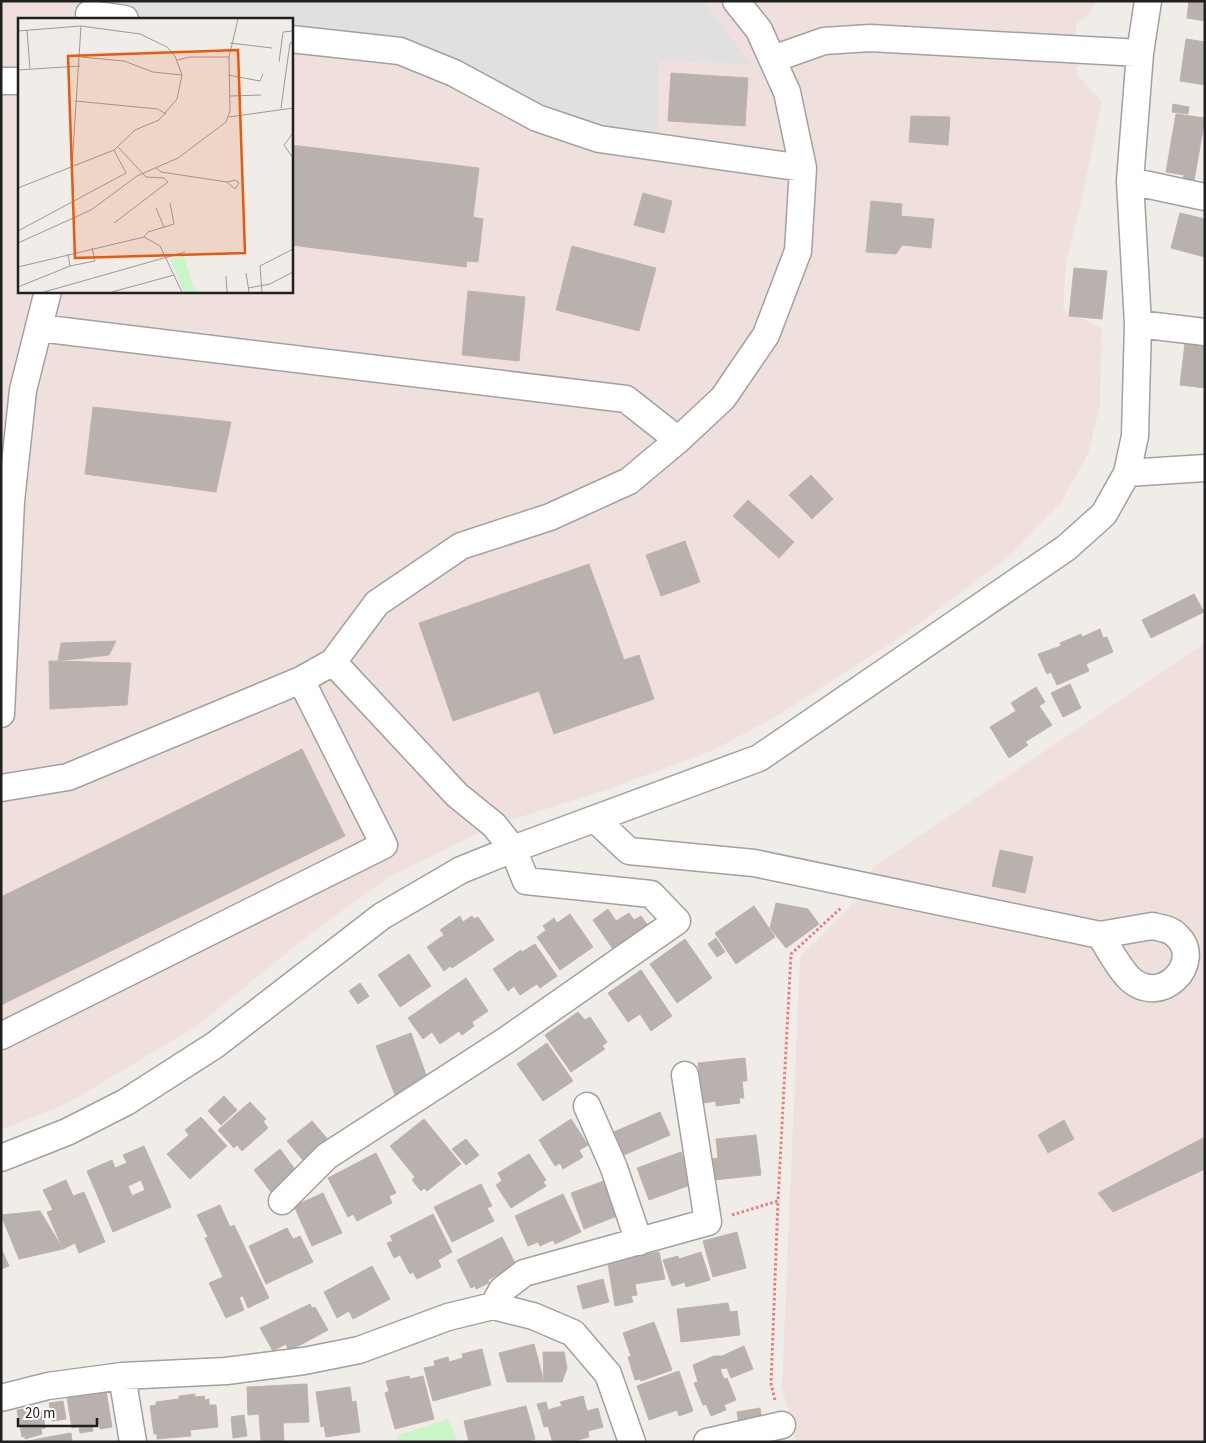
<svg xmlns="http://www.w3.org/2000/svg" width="1206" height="1443" font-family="'Source Sans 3',sans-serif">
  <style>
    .military { fill: #f0e0dd; fill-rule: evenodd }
    .park { fill: #caf5c9 }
    .parking { fill: #e0e0e0 }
    .building { fill: #b9b1ad; stroke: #c0b3ab; fill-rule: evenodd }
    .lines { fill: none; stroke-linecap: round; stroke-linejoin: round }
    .minor-casing { stroke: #a1a1a1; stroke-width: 29 }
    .path { stroke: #ee7c7b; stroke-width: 3; stroke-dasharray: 2.5 2.5; stroke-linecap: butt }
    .minor { stroke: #fff; stroke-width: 26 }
    .inset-road { fill: none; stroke: #9d9a98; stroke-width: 1 }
    .view { fill: #e8590c; fill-opacity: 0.15; stroke: #e8590c; stroke-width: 2.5 }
    .inset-edge { fill: none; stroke: #202020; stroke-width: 2.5 }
  </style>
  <rect width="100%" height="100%" fill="#f0ece8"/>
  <!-- military -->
  <path class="military" d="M1,1H1097L1089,14L1076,24L1077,75L1102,101L1081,203L1066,262L1063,310L1102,328L1100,405L1088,454L1061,503L1010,555L902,636L772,719L709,752L603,791L494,825L391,876L310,934L194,1028L66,1104L1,1130ZM19,19H291V291H19Z
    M1205,643V1442H796L782,1386L800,956L859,898L873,867Z"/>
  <!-- park -->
  <path class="park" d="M449,1419L457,1442H398L396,1436Z"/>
  <!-- parking -->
  <path class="parking" d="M90,1H703L751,64L659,61L657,147L599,139L454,73L291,30V19H144L89,14Z"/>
  <!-- building -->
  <path class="building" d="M1189,1H1205V21L1187,18Z
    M1186,39L1205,42V85L1180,81Z
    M671,73L748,78L745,126L668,121Z
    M1173,104L1189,107L1188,114L1172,112Z
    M1176,114L1205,118L1194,181L1183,179L1184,175L1166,172Z
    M911,116L950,117L948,145L909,142Z
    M291,145L479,168L473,217L483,219L478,262L467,261L466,267L291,245Z
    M643,193L672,201L664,233L634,225Z
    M871,201L902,204L901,216L934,219L931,248L902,245L896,254L866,252Z
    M1180,213L1205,219V257L1171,248Z
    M572,246L656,268L639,331L556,310Z
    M1074,268L1107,271L1102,319L1069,316Z
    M468,291L525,297L519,361L462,355Z
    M1185,343L1205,346V388L1180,385Z
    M93,407L231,422L216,492L85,474Z
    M811,475L833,499L812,519L789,495Z
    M748,500L794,542L779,558L733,516Z
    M685,541L700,582L661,596L646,555Z
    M589,564L624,660L639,655L654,699L554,734L539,691L453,721L419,623Z
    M1194,594L1204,612L1151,638L1142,620Z
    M1100,629L1103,638L1107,637L1113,652L1086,664L1089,671L1057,685L1051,672L1047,674L1038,654L1061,646L1060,643L1081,634L1082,637Z
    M116,641L109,655L58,661L61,643Z
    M49,661L131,663L127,705L50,709Z
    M1070,684L1081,708L1063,717L1051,693Z
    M1036,687L1045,702L1039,706L1052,725L1025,742L1028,745L1009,758L990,727L1016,711L1011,703Z
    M302,749L345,836L1,1005V897Z
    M1000,850L1033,857L1025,893L992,886Z
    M776,903L808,909L819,924L786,948L770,928Z
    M754,906L775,937L736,964L715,933Z
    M608,909L616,921L629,913L634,920L641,916L652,931L617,955L593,920Z
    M570,914L593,947L560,970L537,937L546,930L543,926L554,918L557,923Z
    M460,916L463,922L472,916L474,919L478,917L494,940L452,968L450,966L444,971L427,947L444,935L440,930Z
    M716,938L725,952L717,957L708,944Z
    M685,939L712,978L677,1003L650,964Z
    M535,944L557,976L540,988L537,984L520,995L514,986L508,991L493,969L521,950L522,952Z
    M409,954L431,986L400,1007L378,975Z
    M641,970L672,1016L651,1031L640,1014L628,1022L608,993Z
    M466,978L488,1011L472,1022L474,1026L462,1035L459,1031L440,1044L432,1032L423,1039L408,1018Z
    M360,983L369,996L358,1004L349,991Z
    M578,1012L585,1020L590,1017L607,1042L602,1046L605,1049L571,1072L545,1035Z
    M411,1033L429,1083L395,1095L376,1046Z
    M547,1043L573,1081L543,1101L517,1064Z
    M745,1058L747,1081H742L744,1098H739L740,1103L716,1106V1101L703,1103L698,1063Z
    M224,1096L237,1110L221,1125L208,1111Z
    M250,1102L266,1119L263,1121L268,1128L242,1151L237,1145L234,1148L218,1130Z
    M660,1112L670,1135L617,1158L607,1135Z
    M201,1117L227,1146L190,1179L167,1154L189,1135L185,1130Z
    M424,1119L461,1164L427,1191L424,1188L421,1191L412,1180L415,1177L390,1146Z
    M571,1119L588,1145L579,1150L583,1157L563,1169L560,1163L555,1166L539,1140Z
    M1064,1120L1074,1139L1048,1153L1038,1135Z
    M312,1121L331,1143L306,1164L287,1141Z
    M756,1135L761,1175L714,1180L711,1159L718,1158L716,1139Z
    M1205,1137V1169L1113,1212L1098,1193Z
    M466,1139L479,1155L466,1165L452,1149Z
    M144,1146L171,1207L113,1232L87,1171L112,1160L115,1168L127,1163L123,1155ZM141,1180L145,1190L132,1196L128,1186Z
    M280,1149L297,1172L271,1192L254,1170Z
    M681,1152L693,1184L649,1200L637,1168Z
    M376,1153L396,1193L389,1196L392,1203L357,1221L353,1214L348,1217L328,1178Z
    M529,1154L546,1180L543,1182L546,1186L511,1208L496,1185L502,1181L498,1173Z
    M609,1179L617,1216L584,1229L571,1193Z
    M66,1180L73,1196L84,1192L105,1242L79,1253L75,1243L63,1249L47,1212L53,1210L43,1190Z
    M481,1184L492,1206L487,1208L494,1221L452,1242L434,1207Z
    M323,1193L342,1233L312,1246L294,1206Z
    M563,1194L581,1232L555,1244L553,1240L540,1246L538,1242L528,1246L515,1216Z
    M220,1205L230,1227L234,1225L269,1298L248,1308L243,1296L239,1297L244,1310L226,1318L209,1283L223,1277L205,1238L208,1237L197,1215Z
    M40,1211L63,1249L19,1259L1,1215Z
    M433,1214L452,1252L438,1260L441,1267L417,1279L413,1272L410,1274L400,1255L394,1258L387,1243L393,1241L390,1236Z
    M287,1228L293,1239L300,1236L313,1262L266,1284L249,1246Z
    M737,1232L746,1268L713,1277L703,1241Z
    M502,1237L516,1265L488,1280L489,1283L476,1289L475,1286L471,1288L457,1260Z
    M1,1248L9,1266L1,1269Z
    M659,1252L665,1279L635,1284L637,1295L631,1296L633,1302L615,1306L608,1264L618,1262L617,1259Z
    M701,1252L710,1280L686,1287L685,1282L672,1286L663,1260L678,1256L679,1259Z
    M372,1266L390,1299L353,1319L349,1311L337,1318L324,1292Z
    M603,1279L609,1302L583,1309L577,1286Z
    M728,1303L730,1312L737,1311L740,1335L681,1342L677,1309Z
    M310,1304L312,1308L315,1307L328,1330L289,1351L286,1344L273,1351L260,1328Z
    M654,1322L672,1370L641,1381L640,1379L635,1380L628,1357L631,1356L623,1333Z
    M534,1344L544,1382H507L499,1353Z
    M744,1346L753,1369L731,1378L727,1368L720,1369L724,1379L727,1378L736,1400L724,1405L726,1410L711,1416L706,1404L703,1405L694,1383L698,1382L693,1365L714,1356H722Z
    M482,1349L491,1385L433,1401L424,1368L435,1366L434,1361L448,1357L449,1362L463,1358L462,1354Z
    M543,1352H564L567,1368L562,1382H544Z
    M679,1371L693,1411L679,1416L677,1410L649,1420L637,1386Z
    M409,1376L410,1379L423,1376L434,1419L395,1429L385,1393L389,1391L386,1381Z
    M307,1384L309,1422L283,1423L284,1442H261L259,1414L248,1415L247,1387Z
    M350,1387L352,1402L356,1401L360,1432L326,1437L324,1426L321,1427L316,1392Z
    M106,1391L112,1427L100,1429L99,1424L92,1425L93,1431L80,1433L79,1427L72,1428L67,1398Z
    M195,1394V1397L204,1396L205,1400L209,1399V1405H216L218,1427L190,1430L191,1436L157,1439V1434H154L150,1406L156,1405V1402L179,1399V1396Z
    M583,1396L587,1411L598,1408L603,1427L588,1431L589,1437L570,1442L552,1440L548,1426L544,1427L540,1412L562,1406L560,1402Z
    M63,1401L66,1419L52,1421L49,1403Z
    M546,1402L548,1409L539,1411L537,1404Z
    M37,1406L38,1411L43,1410L45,1428L41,1429L42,1434L25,1439V1436L22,1437L17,1410Z
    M526,1406L535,1439L526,1442H469L464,1421Z
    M760,1408L762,1420L739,1425L737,1412Z
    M244,1415L247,1436L233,1438L231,1417Z
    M71,1433L72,1442H24L48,1437Z"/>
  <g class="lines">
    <!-- minor casing -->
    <g class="minor-casing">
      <path id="minor" d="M89,14L125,19
        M291,39L400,51L454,73L537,118L599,139L803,168
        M773,59L824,41L870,38L1140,53
        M1,81H19
        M1130,181L1205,197
        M1138,324L1205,332
        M39,328L626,399L678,440
        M1127,473L1205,468
        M1,714L11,501L23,390L48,291
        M1,788L68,777L301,680L333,662L377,603L461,546L550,517L629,481L678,440L723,398L766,335L798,251L803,168L787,92L759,30L736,1
        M596,820L629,851L754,863L1100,935
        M1152,926C1161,928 1171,929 1177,936C1205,962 1160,1010 1128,977C1117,965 1109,949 1100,935Z
        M1,1036L384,845L301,680
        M587,1106L614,1168L639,1242
        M1,1158L67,1132L126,1102L215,1045L382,916L461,870L513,849L759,758L1066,548L1104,514L1127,473L1135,436L1138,324L1130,181L1140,53L1148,1
        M282,1201L327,1156L505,1041L677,921L651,894L526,881L513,849L494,825L457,795L333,662
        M493,1306L502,1290L524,1273L708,1222L685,1075
        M122,1376L133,1442
        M1,1398L48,1386L122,1376L226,1371L304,1361L359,1350L448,1317L493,1306L533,1316L573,1333L608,1374L632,1442
        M707,1442L782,1425"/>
    </g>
    <!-- path -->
    <path class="path" d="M732,1215L778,1201L791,954L842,907
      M775,1400L771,1384L778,1201"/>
    <!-- minor -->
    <use href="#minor" class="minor"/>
  </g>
  <!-- overview -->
  <g transform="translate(18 18)">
    <rect width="275" height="275" fill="#f0ece8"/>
    <path d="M166,238L174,266L179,274H166L152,241Z" fill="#caf5c9"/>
    <path class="inset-road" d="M9,12L12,51M0,13L63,8L122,16L149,29L157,38L164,57L159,81L141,102L117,112L96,132L0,170M212,25L254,30M63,39L106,43L135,54L164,57M159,42L172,39H211M261,44L265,14L275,13M0,52L62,48M210,57L242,63L245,56M212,78L243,77M57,83L140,91L148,96M263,90L272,25L275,24M211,99L275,90M275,115L266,127L275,140M54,148L63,8M138,150L143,154L209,164M217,162L221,165L217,171L209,164ZM138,190L146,209M96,205L150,164L146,160L128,159L100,129M0,213L108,155L96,132M126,219L130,214L156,206L152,185M0,225L73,192L119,158L160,140L208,104L212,93L211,39L220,1M50,236L52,248L77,243L74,230M0,249L126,219L142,228L164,274M228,255L231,274M208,258L209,274M0,269L52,248M230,270L252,266L275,254M26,274L167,234M94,274L156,257M244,274L242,248L275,231"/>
    <path class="view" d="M220,32L227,235L57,240L50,38Z"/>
    <rect width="275" height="275" class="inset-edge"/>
  </g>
  <!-- border -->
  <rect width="1206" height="1443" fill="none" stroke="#202020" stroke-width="5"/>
  <!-- scale -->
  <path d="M18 1418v8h79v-8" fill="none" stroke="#202020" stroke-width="2.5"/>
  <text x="25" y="1418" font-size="15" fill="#202020" stroke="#ffffff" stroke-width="4" paint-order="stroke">20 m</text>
</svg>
